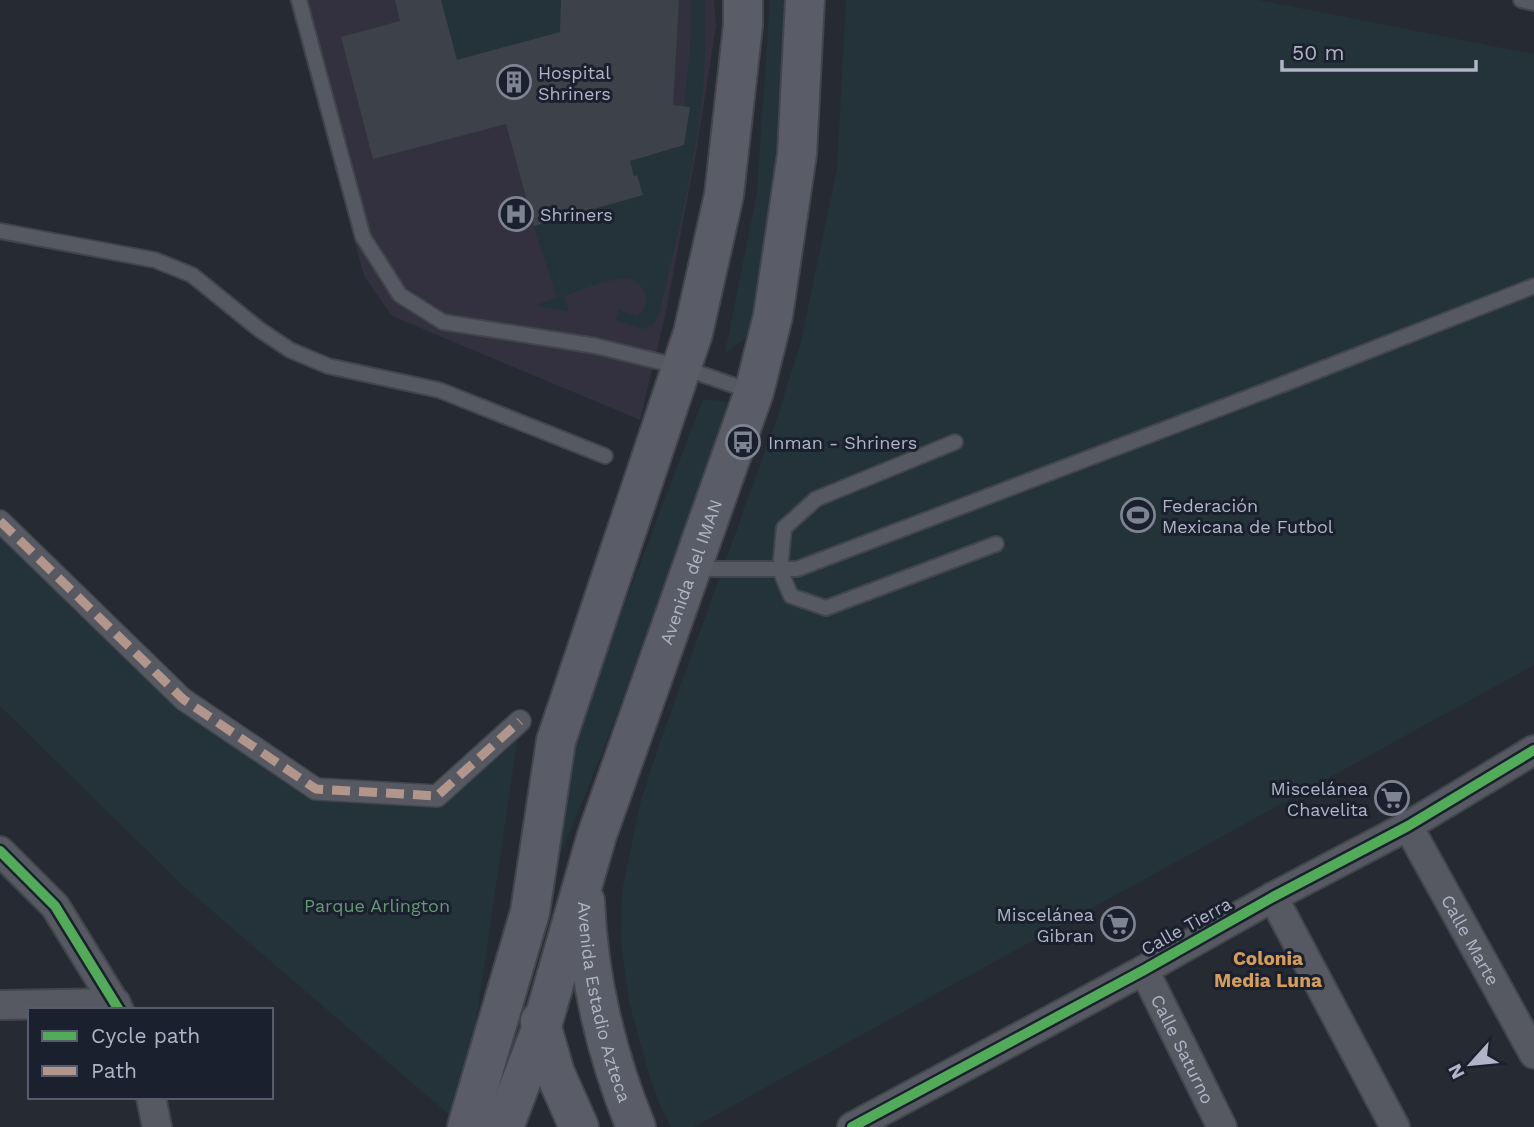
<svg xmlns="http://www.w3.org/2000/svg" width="1534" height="1127" font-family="'Work Sans',sans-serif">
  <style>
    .medical { fill: #33313f }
    .green { fill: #233339 }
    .building { fill: #3d414a }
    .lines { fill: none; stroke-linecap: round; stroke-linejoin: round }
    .service-casing { stroke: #42454c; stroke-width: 18 }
    .pedestrian-casing { stroke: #42454c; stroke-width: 24 }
    .minor-casing { stroke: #42454c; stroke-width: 32 }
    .secondary-casing { stroke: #42454c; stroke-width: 42 }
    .service { stroke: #565962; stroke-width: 14 }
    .pedestrian { stroke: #565962; stroke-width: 21 }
    .minor { stroke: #565962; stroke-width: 28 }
    .secondary { stroke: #5a5d67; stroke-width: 38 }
    .quiet { stroke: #b2968c; stroke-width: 9; stroke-dasharray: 18 9; stroke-linecap: butt }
    .cycleway-casing { stroke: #1a202e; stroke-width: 15 }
    .cycleway { stroke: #51ab58; stroke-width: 10 }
    .labels { text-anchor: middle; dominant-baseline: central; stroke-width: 6; stroke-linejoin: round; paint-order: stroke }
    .poi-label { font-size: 18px; fill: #afb5c6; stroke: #1a202e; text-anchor: start }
    .street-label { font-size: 18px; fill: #afb5c6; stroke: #1a202e }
    .park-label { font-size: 18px; fill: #669776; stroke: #1a202e }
    .neighbourhood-label { font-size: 19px; font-weight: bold; fill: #d59d5a; stroke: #1a202e }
  </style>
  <rect width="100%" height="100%" fill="#262a33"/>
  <!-- medical -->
  <path class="medical" d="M289,0H714L716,26L696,153L665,317L640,420L392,316L364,276Z"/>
  <!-- green -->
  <path class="green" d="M441,0H561L560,32L457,60Z
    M691,0H705C705,36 706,72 701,108C692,177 675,246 659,314L653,325L642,329L616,320L619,310L637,316L643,311L647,297C643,291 640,282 632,280C617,274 580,291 564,296L569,312L536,305L557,298L534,226L643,195L637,175L634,176L630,161L684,145L690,108L684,106L690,49Z
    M770,0H789L776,211L747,337L725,353L757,192Z
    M846,0H1258L1534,54V665L694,1127H671L660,1105L650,1078L629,1002L621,942L622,891L640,804L659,745L778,415L801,341L837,168Z
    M703,399L732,403L601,756L545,893L567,755Z
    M0,521L183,699L316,789L437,796L520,721L461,1125L182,885L0,706Z"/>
  <!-- building -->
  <path class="building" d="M395,0H441L457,60L560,32L561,0H679L673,105L690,107L684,145L630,161L634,176L637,175L643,195L534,226L506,124L373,159L341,37L400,21Z"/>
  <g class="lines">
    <!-- service casing -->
    <g class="service-casing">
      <path id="service" d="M299,0L363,237L400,295L443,322L596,346L681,367L753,392
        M1521,0L1534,3
        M0,231L155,260L192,275L260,330L290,350L328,366L439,390L605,456
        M955,442L816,499L784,528L780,570L791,596L826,608L996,544
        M695,569H797L1281,385L1534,286"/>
    </g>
    <!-- pedestrian casing -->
    <g class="pedestrian-casing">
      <path id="pedestrian" d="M0,521L183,699L316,789L437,796L520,721"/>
    </g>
    <!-- minor casing -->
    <g class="minor-casing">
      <g id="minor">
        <path id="s1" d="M1408,826L1534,1054"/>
        <path d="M0,851L55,906L119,1010"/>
        <path d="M1273,897L1395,1127"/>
        <path id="s2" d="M1144,970L1222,1127"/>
        <path d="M0,1005L116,1003"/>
        <path d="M151,1097L157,1127"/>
        <path d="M852,1127L1144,970L1273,897L1408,826L1534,750"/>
      </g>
    </g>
    <!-- secondary casing -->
    <g class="secondary-casing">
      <g id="secondary">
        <path id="s3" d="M585,901C588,978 607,1057 636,1127"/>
        <path d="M540,1021L555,1073L579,1127"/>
        <path d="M467,1127L530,912L556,741L693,333L724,195L743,25V0"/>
        <path id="s4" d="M504,1127L541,1029L597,835L754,392L773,316L797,154L805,0"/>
      </g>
    </g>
    <!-- service -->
    <use href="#service" class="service"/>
    <!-- pedestrian -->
    <use href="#pedestrian" class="pedestrian"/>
    <!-- minor -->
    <use href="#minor" class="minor"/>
    <!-- secondary -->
    <use href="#secondary" class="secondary"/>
    <!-- quiet -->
    <path class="quiet" d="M0,521L183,699L316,789L437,796L520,721"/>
    <!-- cycleway casing -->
    <g class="cycleway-casing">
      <path id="cycleway" d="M0,851L55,906L119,1010
        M852,1127L1144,970L1273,897L1408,826L1534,750"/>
    </g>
    <!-- cycleway -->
    <use href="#cycleway" class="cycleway"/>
  </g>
  <!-- icons -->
  <defs>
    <g id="building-ring" transform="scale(1.75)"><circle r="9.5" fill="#1a202e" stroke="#7f8493" stroke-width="1.5"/><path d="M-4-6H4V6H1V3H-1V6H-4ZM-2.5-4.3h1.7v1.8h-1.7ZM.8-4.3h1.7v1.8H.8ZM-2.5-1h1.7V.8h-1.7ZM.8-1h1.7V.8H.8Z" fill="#7f8493"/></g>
    <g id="hospital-ring" transform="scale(1.75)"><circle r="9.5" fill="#1a202e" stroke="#7f8493" stroke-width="1.5"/><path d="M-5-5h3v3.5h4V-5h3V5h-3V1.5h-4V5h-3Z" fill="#7f8493"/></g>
    <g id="bus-ring" transform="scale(1.75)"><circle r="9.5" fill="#1a202e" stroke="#7f8493" stroke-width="1.5"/><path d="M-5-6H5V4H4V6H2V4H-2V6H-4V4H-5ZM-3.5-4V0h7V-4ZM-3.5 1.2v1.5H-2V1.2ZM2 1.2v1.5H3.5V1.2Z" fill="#7f8493"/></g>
    <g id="stadium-ring" transform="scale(1.75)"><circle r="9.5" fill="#1a202e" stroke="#7f8493" stroke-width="1.5"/><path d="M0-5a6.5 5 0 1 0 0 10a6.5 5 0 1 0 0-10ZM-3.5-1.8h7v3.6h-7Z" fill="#7f8493"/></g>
    <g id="supermarket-ring" transform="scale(1.75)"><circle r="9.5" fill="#1a202e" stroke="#7f8493" stroke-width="1.5"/><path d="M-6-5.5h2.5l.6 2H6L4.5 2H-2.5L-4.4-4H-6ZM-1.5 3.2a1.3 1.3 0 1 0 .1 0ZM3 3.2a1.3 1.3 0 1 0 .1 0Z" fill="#7f8493"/></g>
  </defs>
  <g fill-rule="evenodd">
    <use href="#building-ring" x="514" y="82"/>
    <use href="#hospital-ring" x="516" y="214"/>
    <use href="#bus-ring" x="743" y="442"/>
    <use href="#stadium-ring" x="1138" y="515"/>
    <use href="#supermarket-ring" x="1392" y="798"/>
    <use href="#supermarket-ring" x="1118" y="924"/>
  </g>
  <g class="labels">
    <!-- poi labels -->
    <g class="poi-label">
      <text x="538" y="72">Hospital<tspan x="538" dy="21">Shriners</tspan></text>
      <text x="540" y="214">Shriners</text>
      <text x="768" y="442">Inman - Shriners</text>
      <text x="1162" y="505">Federación<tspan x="1162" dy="21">Mexicana de Futbol</tspan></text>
      <text x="1368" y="788" text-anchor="end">Miscelánea<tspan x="1368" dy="21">Chavelita</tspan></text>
      <text x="1094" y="914" text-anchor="end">Miscelánea<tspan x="1094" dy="21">Gibran</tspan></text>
    </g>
    <!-- street labels -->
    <g class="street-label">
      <text stroke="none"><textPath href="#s4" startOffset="586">Avenida del IMAN</textPath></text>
      <text transform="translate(1186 926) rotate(-29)">Calle Tierra</text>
      <text stroke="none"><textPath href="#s1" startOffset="130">Calle Marte</textPath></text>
      <text stroke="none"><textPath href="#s3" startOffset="103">Avenida Estadio Azteca</textPath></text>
      <text stroke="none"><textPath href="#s2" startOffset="88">Calle Saturno</textPath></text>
    </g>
    <!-- park labels -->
    <g class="park-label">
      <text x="377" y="905">Parque Arlington</text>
    </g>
    <!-- neighbourhood labels -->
    <g class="neighbourhood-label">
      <text x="1268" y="958">Colonia<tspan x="1268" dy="22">Media Luna</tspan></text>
    </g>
  </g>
  <!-- legend -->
  <rect x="28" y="1008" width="245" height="91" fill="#1a202e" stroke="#565c6b" stroke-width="2"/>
  <rect x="42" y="1031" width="35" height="10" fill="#51ab58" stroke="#565c6b" stroke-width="2"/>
  <text x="91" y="1043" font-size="21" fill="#afb5c6">Cycle path</text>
  <rect x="42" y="1066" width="35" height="10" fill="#b2968c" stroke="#565c6b" stroke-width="2"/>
  <text x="91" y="1078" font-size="21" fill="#afb5c6">Path</text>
  <!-- north arrow -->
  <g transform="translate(1471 1064) rotate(243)" stroke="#1a202e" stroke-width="5" paint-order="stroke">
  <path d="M0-5L12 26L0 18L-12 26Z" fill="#afb5c6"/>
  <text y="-10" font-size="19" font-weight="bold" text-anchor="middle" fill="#afb5c6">N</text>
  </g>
  <!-- scale -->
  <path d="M1282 60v10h194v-10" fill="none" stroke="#afb5c6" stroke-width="3.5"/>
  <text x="1292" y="60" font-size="21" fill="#afb5c6" stroke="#1a202e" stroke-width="5" paint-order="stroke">50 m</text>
</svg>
